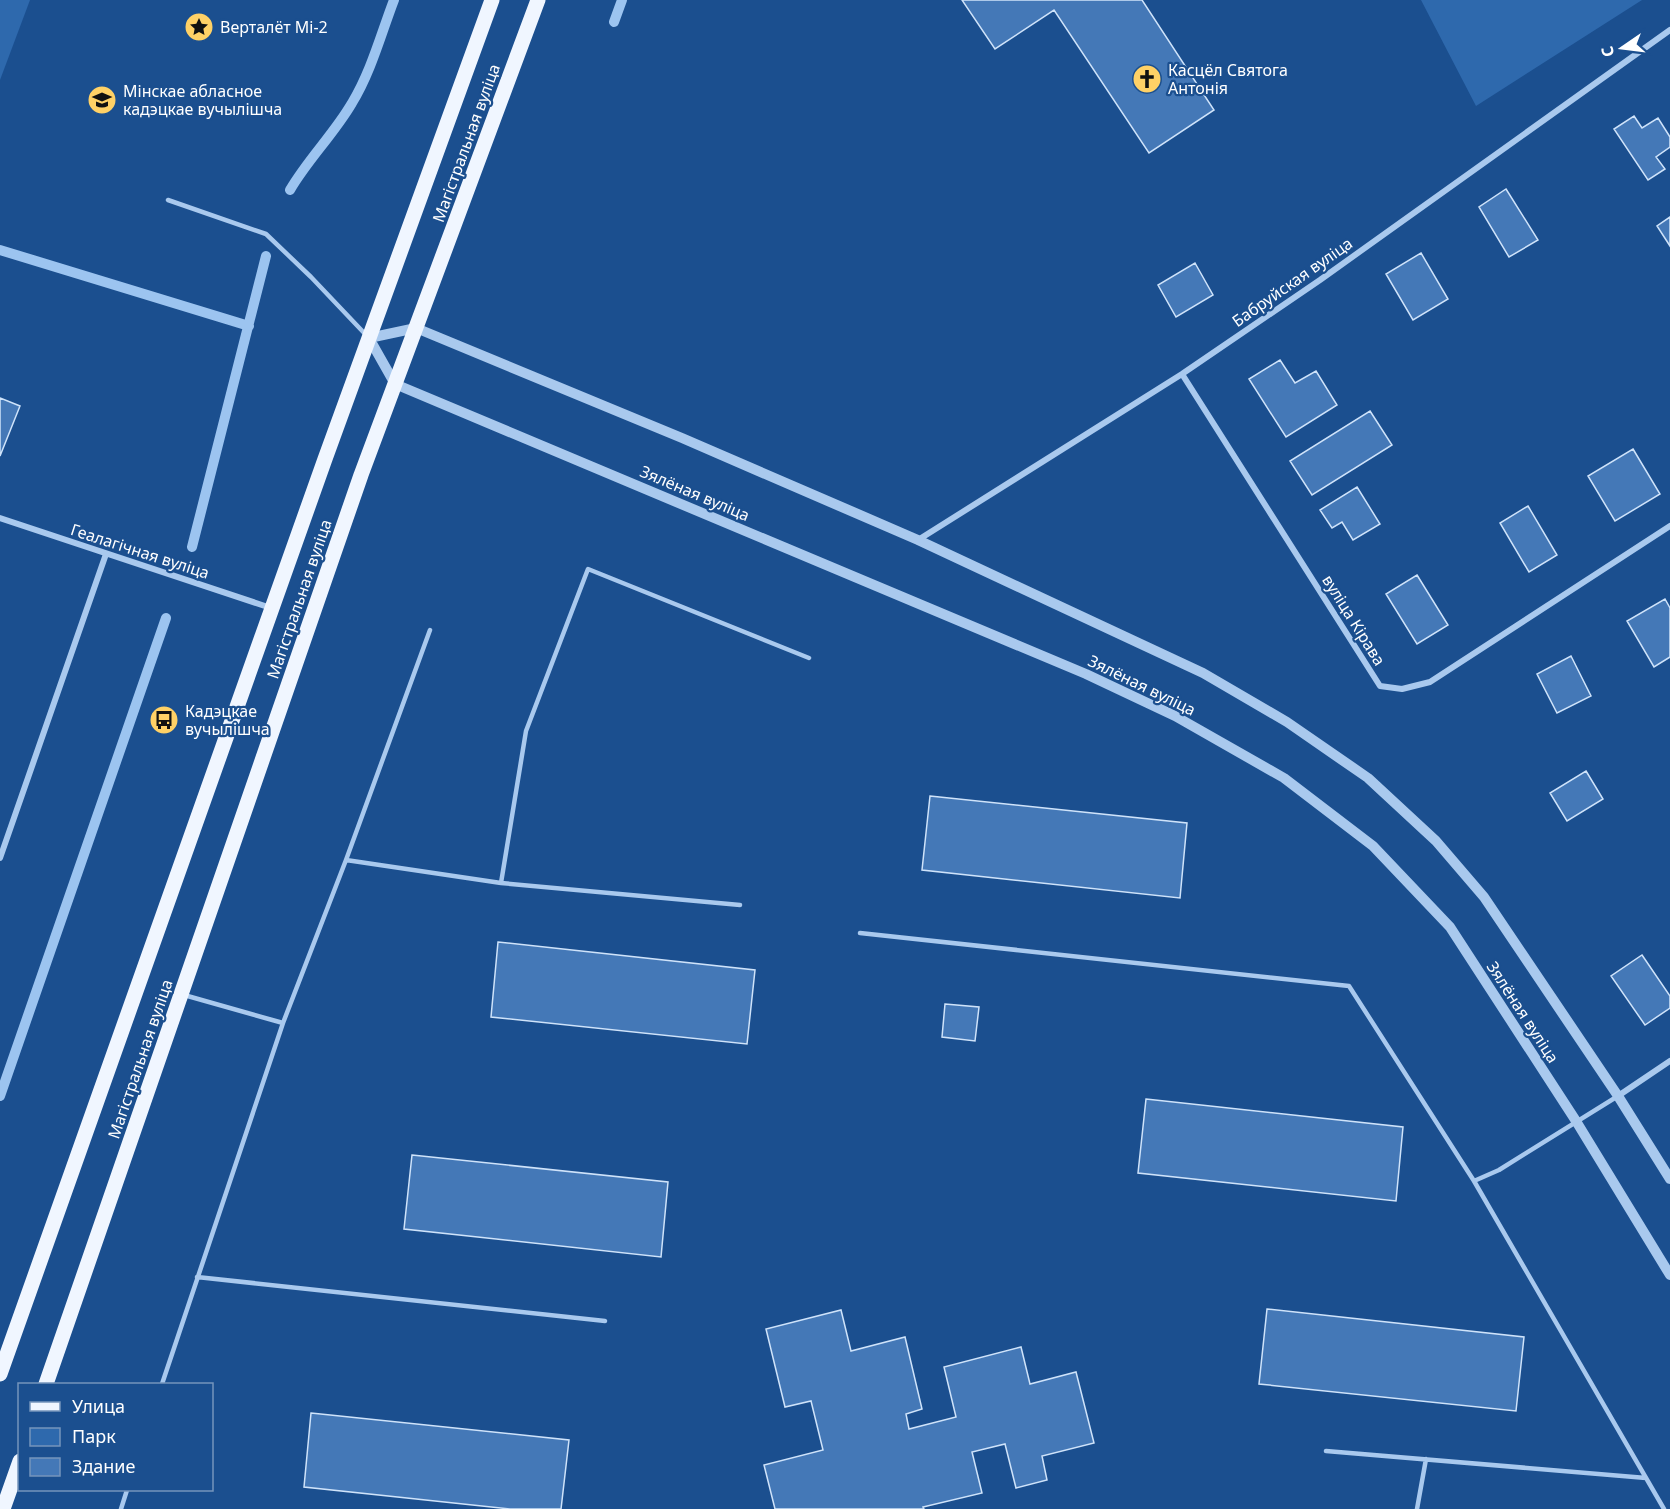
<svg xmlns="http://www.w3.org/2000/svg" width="1670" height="1509" font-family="'Noto Sans',sans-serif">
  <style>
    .green { fill: #2e69ad }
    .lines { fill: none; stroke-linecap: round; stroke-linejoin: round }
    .stream { stroke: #9cc4f0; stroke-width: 10 }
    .building { fill: #4478b7; stroke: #cfe3fa; stroke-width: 1.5 }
    .service { stroke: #a9c9ee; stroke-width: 4.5 }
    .minor { stroke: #a9c9ee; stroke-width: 6 }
    .tertiary { stroke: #a9c9ee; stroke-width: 10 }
    .primary { stroke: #f0f6ff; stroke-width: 15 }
    .labels { text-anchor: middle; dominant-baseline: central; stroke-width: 4.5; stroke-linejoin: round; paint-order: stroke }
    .poi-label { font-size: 16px; fill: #fff; stroke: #1b4f8f; text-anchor: start }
    .street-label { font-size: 16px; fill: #fff; stroke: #1b4f8f }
  </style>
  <rect width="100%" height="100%" fill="#1b4f8f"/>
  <!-- green -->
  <path class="green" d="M0,0H30L0,80Z
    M1421,0H1642L1476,106Z"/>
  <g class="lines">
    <!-- stream -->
    <path class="stream" d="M614,22L622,0
      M290,190C308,159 334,134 352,103C371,72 381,34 394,0
      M0,250L249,326
      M192,547L266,256
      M0,1096L166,618"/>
  </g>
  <!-- building -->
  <path class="building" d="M962,0H1142L1214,110L1149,153L1054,10L995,49Z
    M1634,116L1642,128L1658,118L1670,137V147L1656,157L1665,169L1648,180L1614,129Z
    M1506,189L1538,240L1509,257L1479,207Z
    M1670,217V246L1657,226Z
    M1421,253L1448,299L1413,320L1386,274Z
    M1195,263L1213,295L1176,317L1158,285Z
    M1280,360L1295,383L1316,371L1337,405L1286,437L1249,379Z
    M0,398L20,406L0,456Z
    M1370,411L1392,445L1312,495L1290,461Z
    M1633,449L1660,494L1615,521L1588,476Z
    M1357,487L1380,524L1353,540L1342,522L1332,528L1320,510Z
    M1528,506L1557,555L1529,572L1500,523Z
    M1417,575L1448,625L1417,644L1386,594Z
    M1665,599L1670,608V657L1654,667L1627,621Z
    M1571,656L1591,696L1557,713L1537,674Z
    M1586,771L1603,799L1567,821L1550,793Z
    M930,796L1187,823L1180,898L922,870Z
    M498,942L755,970L747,1044L491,1017Z
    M1642,955L1670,996V1008L1645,1025L1611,976Z
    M945,1004L979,1007L975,1041L942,1037Z
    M1146,1099L1403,1127L1396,1201L1138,1173Z
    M412,1155L668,1182L661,1257L404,1229Z
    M1267,1309L1524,1337L1516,1411L1259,1384Z
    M841,1310L851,1351L905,1337L922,1409L906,1414L909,1429L956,1417L944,1367L1021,1347L1030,1384L1076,1372L1094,1443L1042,1456L1047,1480L1016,1488L1005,1444L972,1452L982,1493L923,1507L924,1509H775L764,1465L823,1450L811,1401L785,1407L766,1329Z
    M311,1413L569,1440L561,1509H510L304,1487Z"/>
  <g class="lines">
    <!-- service -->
    <path class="service" d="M168,200L266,234L311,277L367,336
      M346,860L501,883L740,905
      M501,883L526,731L588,569L809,658
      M860,933L1349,986L1474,1181L1499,1170L1618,1096
      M184,995L283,1023
      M1474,1181L1664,1509
      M197,1277L605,1321
      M162,1384L283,1023L346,860L430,630
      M1326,1451L1646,1478
      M121,1509L127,1490
      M1417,1509L1426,1459"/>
    <!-- minor -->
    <path class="minor" d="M1182,374L1380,686L1402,689L1430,682L1670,526
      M0,518L271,608
      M918,540L1182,374L1320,280L1670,30
      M0,858L106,554
      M1618,1096L1670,1061"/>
    <!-- tertiary -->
    <path class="tertiary" d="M1670,1179L1618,1096L1484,897L1436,841L1368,778L1287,722L1203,673L918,540L682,438L416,328L369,338L395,384L1086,674L1175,716L1284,778L1373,846L1450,927L1576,1121L1670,1275"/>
    <!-- primary -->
    <path class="primary" d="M0,1374L325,459L492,0
      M46,1384L361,475L538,0
      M3,1509L20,1461"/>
  </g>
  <!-- icons -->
  <defs>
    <g id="sight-disc" transform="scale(1.5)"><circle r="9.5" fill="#ffd166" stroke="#1b4f8f"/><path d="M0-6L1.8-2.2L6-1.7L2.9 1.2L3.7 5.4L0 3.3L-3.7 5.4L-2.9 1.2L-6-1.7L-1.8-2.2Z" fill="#111"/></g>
    <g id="church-disc" transform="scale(1.5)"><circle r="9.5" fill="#ffd166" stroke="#1b4f8f"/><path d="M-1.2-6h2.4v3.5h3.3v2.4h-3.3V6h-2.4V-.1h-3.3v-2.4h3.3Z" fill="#111"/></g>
    <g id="school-disc" transform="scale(1.5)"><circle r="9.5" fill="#ffd166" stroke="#1b4f8f"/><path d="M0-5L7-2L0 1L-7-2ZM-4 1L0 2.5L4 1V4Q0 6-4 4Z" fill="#111"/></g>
    <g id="bus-disc" transform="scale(1.5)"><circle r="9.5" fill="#ffd166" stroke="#1b4f8f"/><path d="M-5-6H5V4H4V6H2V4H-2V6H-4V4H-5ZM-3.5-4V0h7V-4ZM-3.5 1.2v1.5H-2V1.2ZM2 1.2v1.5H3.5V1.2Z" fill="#111"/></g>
  </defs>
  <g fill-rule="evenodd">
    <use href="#sight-disc" x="199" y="27"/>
    <use href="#church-disc" x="1147" y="79"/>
    <use href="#school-disc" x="102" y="100"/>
    <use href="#bus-disc" x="164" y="720"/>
  </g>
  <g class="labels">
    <!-- poi labels -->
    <g class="poi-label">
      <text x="220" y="27">Верталёт Мі-2</text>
      <text x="1168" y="70">Касцёл Святога<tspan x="1168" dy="18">Антонія</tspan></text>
      <text x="123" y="91">Мінскае абласное<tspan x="123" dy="18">кадэцкае вучылішча</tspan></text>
      <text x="185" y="711">Кадэцкае<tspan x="185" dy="18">вучылішча</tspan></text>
    </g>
    <!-- street labels -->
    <g class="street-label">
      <text transform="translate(466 143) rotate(-70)">Магістральная вуліца</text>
      <text transform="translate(1292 282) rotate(-35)">Бабруйская вуліца</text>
      <text transform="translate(695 493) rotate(23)">Зялёная вуліца</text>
      <text transform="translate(140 551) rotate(18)">Геалагічная вуліца</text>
      <text transform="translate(299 599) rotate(-71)">Магістральная вуліца</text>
      <text transform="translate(1354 620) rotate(58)">вуліца Кірава</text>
      <text transform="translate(1142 685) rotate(26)">Зялёная вуліца</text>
      <text transform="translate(1523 1012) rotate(57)">Зялёная вуліца</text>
      <text transform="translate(140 1059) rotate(-71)">Магістральная вуліца</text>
    </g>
  </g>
  <!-- legend -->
  <rect x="18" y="1383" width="195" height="108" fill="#1b4f8f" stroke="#7695bc" stroke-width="1.5"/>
  <rect x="30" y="1402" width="30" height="9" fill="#f0f6ff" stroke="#7695bc" stroke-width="1.5"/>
  <text x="72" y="1413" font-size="18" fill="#ffffff">Улица</text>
  <rect x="30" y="1428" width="30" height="18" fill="#2e69ad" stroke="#7695bc" stroke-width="1.5"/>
  <text x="72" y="1443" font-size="18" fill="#ffffff">Парк</text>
  <rect x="30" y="1458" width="30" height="18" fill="#4478b7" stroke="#7695bc" stroke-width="1.5"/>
  <text x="72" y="1473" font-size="18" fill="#ffffff">Здание</text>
  <!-- north arrow -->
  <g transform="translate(1622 48) rotate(256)" stroke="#1b4f8f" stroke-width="4.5" paint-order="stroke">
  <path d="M0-4.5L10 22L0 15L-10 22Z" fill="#ffffff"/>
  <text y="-9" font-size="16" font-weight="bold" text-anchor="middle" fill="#ffffff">С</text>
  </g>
</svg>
